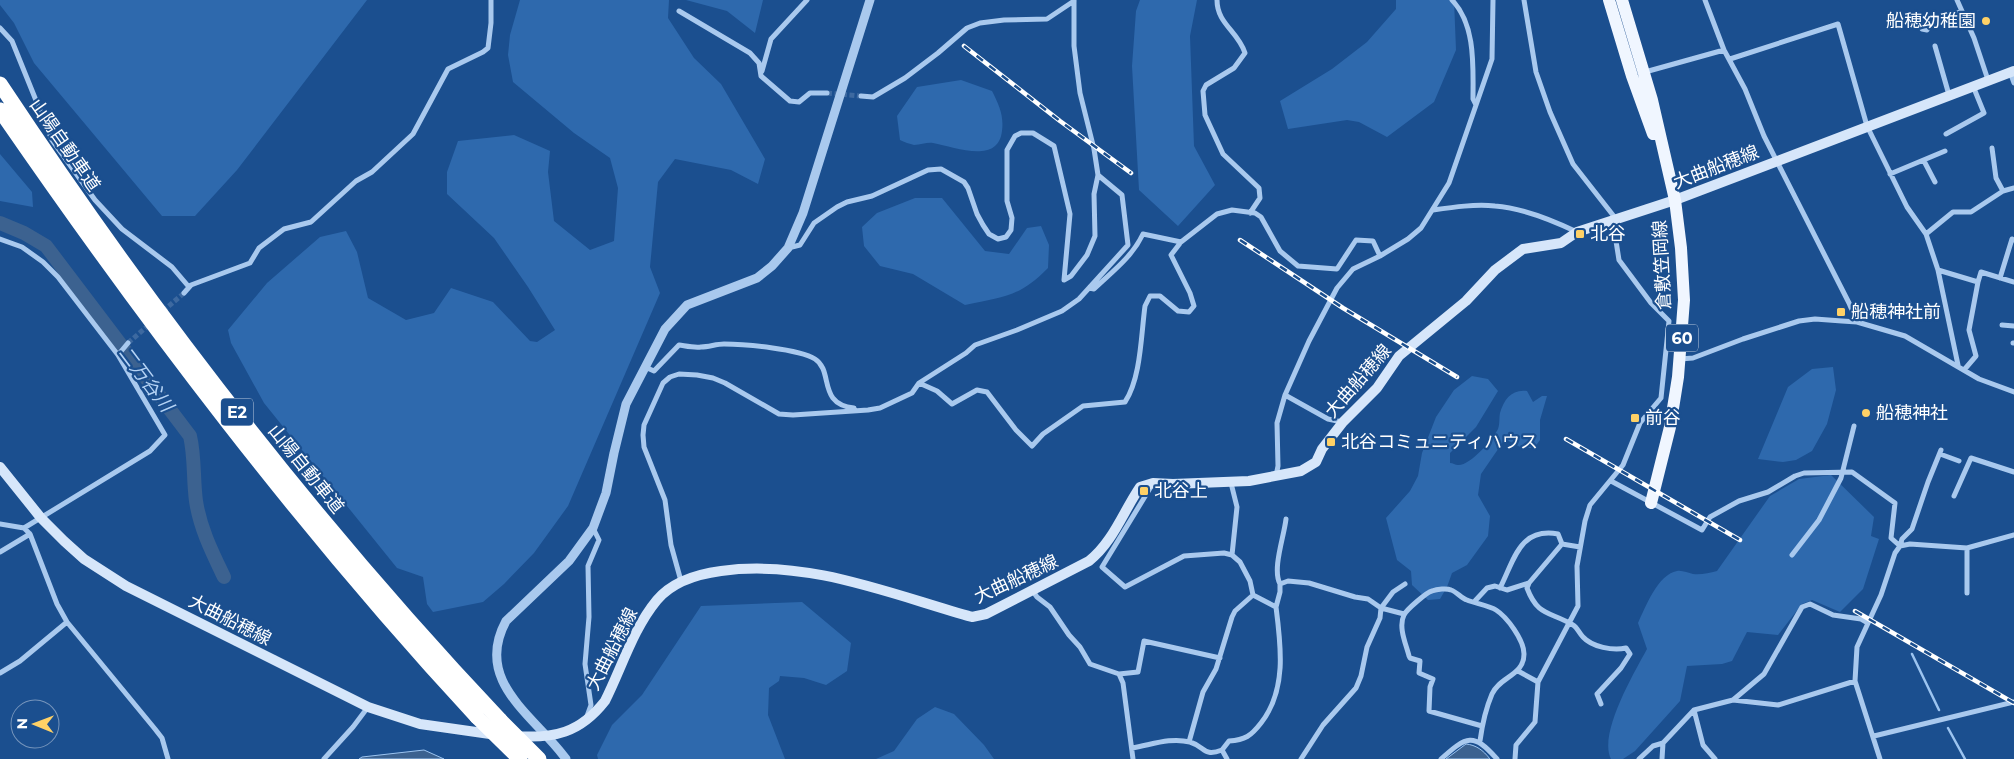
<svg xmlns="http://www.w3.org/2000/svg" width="2014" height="759" font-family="Montserrat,'Noto Sans JP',sans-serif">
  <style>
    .green { fill: #2e69ad }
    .water { fill: #3c6290; stroke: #9cc4f0 }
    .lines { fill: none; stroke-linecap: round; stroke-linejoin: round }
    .stream { stroke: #9cc4f0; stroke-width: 2.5 }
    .river { stroke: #3c6290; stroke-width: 14 }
    .minor-tunnel { stroke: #3d69a0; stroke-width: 5; stroke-dasharray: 5 2.5; stroke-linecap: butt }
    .minor { stroke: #a9c9ee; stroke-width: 5 }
    .tertiary { stroke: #a9c9ee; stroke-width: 9 }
    .secondary { stroke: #d6e6fa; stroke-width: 10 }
    .primary { stroke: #f0f6ff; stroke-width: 12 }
    .motorway { stroke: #fff; stroke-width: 15 }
    .rail-casing { stroke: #fff; stroke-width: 4.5 }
    .rail { stroke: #1b4f8f; stroke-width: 2.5; stroke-dasharray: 8; stroke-linecap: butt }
    .motorway-bridge { stroke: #fff; stroke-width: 15 }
    .poi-dot { fill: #ffd166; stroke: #1b4f8f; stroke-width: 2 }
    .labels { text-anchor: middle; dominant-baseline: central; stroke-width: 4.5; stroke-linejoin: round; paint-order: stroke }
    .shield { fill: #1b4f8f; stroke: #bbcadd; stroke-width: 1 }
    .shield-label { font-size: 16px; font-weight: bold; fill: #fff }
    .poi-label { font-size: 18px; fill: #fff; stroke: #1b4f8f; text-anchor: start }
    .street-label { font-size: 18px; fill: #fff; stroke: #1b4f8f }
    .water-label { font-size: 19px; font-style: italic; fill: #b5d3f5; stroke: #1b4f8f }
  </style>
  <rect width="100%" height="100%" fill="#1b4f8f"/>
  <!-- green -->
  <path class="green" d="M0,0H367L237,170L195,216H162L34,63L14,23L0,5Z
    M520,0H669L668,18L694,58L721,84L765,159L758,184L731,170L675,159L658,182L650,267L660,293L568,506L534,553L504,584L483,602L433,612L427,604L423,577L397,568L264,403L231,343L228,330L267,283L320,237L346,231L357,252L368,298L406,320L434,313L451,288L493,302L530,341L537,342L555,330L528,287L494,238L447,194V172L458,141L514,135L550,151L548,172L554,221L590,250L614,241L618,188L610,158L574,133L513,82L508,55L510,35Z
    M686,0H763L755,33L727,11Z
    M1140,0H1197L1190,36L1194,146L1215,185L1178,226L1139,190L1132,66L1136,11Z
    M1396,0H1454L1456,50L1434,102L1387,137L1359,122L1347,120L1288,129L1280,101L1332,69L1367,42L1396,9Z
    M961,80L992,91C999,105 1004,115 1002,131C998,165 955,147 933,143C927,142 921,145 914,145C910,144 904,142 900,140L897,116L917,87Z
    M0,154L32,192L33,207L0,201Z
    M915,198H942L985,251L1009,254L1027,228L1041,226L1049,245L1048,268C1020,297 1003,297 965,305L913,274L880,266L864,246L862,227L877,213Z
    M1833,367L1836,390L1827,424L1812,451L1796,460L1783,462L1758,459L1788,387L1812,369Z
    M1472,376L1488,379L1498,391L1476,427L1450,453V463C1453,463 1455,465 1458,465C1470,466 1493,439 1498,429C1500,424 1499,418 1500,413C1504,399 1512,389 1527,391L1533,402L1542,396H1547L1540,420V440L1534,448H1522L1505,439L1481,474L1478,495L1490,516L1488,536L1467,565L1452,573L1447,587L1440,599L1428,600L1412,585L1411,571L1397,560L1386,518L1410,491L1418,476L1422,453L1436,417L1454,390Z
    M1831,475L1874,517L1871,536L1879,539L1863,589L1840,612L1812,600L1802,604L1778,635L1747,632L1732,661L1722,664L1687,666L1680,701L1635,751L1623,759H1611C1598,734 1634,673 1647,649L1638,623C1645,608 1658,574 1677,571C1682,570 1688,573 1693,574C1701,575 1709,573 1717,571L1770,496L1799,479Z
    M802,602L851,643L847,671L826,685L804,678L780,676L779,681L769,688L768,715L785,759H598L597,755L612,725L642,695L701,606Z
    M935,707L954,714L984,745L994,759H876L894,751L917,719Z"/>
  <!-- water -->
  <path class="water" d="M1466,744C1476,745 1483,750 1490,759H1446Z
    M424,750L444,759H359L362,757Z"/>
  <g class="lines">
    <!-- stream -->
    <path class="stream" d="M1912,654L1939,710
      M1948,728L1965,759"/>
    <!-- river -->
    <path class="river" d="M0,223L24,233L46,246L190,436C195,457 193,479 196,501C200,528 212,552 224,577"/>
    <!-- minor-tunnel -->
    <path class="minor-tunnel" d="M827,93L861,96
      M163,311L184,293
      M128,343L150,324"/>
    <!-- minor -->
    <path class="minor" d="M1217,0C1217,24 1238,31 1245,53L1234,68L1206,85L1203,91L1205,115L1223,154L1259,188L1260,198L1250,213
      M1452,0C1476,25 1473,67 1473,99L1476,105
      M1705,0L1724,50L1745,89L1764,136L1849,303L1857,322
      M1957,0L1974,38L1988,80
      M679,11L750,53L759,63L761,76L790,101L799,102L810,93H827
      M1917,17L1922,29L1927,30L1932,24L1962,11
      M0,28L12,41L52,140L95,200L122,229L172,267L189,287
      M1935,46L1949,95
      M1730,59L1838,24L1867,126L1907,207L1926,234
      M762,71L771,39L807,0
      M1645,72L1724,50
      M2010,72L2014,83
      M861,96L873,97L905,78L938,53L967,28L980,23L1004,20L1047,19L1074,1
      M1946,134L1984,113L1973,86
      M1992,148L1996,178L2003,191
      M1924,161L1935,182
      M1890,174L1945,151
      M1433,210C1454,207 1475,204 1495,206C1523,208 1552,220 1577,232
      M0,239L22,247L43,262L58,277L118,355L165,435L150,451L24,528
      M788,248L800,245L814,223L837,207L847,202L872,196L928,170L941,169L964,182L968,188L977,214L983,225L989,234L998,239L1006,237L1011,230L1012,218L1007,201V150L1015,136L1021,133H1033L1054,146L1070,214L1064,280L1071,276L1087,255L1095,236L1094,194L1098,175L1094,149L1080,93L1074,46V0
      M1938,270L1958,365
      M2000,278L2012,239L2014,240
      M1978,282L1981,272L2014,282
      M1089,288L1094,289C1113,271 1132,257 1143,234L1181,242
      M184,293L191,285L250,263L259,248L284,229L311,222L356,181L372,172L413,134L448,69L483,52L488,48L491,23V0
      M2002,325L2014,326
      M2013,343H2014
      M118,355L128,343
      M1680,359L1693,358L1743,339L1799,321L1815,319L1842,321L1857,322L1905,336L1979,379L2014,392
      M645,367L654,371L679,345C686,346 694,348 701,347C709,347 716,344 724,344C744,344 799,349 815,359C834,371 817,404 854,408
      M1964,370L1976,356L1969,330L1978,282L1938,270L1926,234L1953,212H1971L2003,191L2014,188
      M919,383L937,391L952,404L977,390L987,392L1016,430L1032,446L1043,434L1083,406L1125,402C1141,378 1141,335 1145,306L1150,296H1160L1178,311L1189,312L1194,306L1190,293L1171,255L1181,242L1217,214L1232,210L1255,213L1261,217L1280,251L1298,266L1337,269L1356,240L1373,241L1380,256
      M1285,395L1328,419L1342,422
      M1940,454L1959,461
      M1276,476L1278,466L1277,423L1285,395L1309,341L1337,288L1353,269L1380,256L1408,239L1421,228L1449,183L1492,59L1493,0
      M1611,481L1702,530L1710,517L1739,501L1768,492L1795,476L1804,473L1852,472L1895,503L1891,538L1900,546
      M1231,483L1237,507L1232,555
      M1152,485L1102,567L1125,587L1184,556L1224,553L1232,555L1240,562L1250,581L1253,595L1276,607L1280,592V584L1288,581L1309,583L1355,597L1368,599L1381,608L1404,614
      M1954,496L1971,458L2014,472
      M0,524L24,528L30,534L57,604L67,622L155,729L162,738L168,759
      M1900,546L1910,544L1967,548L2014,535
      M1967,548V593
      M0,552L30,534
      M1792,555L1819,520L1841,478L1854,426
      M681,581L671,545L665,500L644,447L643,435L644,425L663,383L670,377L679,374L697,375L713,378L725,383L779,414L793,415L868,410L880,408L912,393L919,383L966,353L975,345L1017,330L1062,311L1079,299L1128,245L1122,195L1098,175
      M1529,583L1527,588C1538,617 1550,611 1573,625C1577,627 1579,633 1583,637C1592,647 1613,651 1626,648L1630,654L1621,668L1597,694L1601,704
      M1280,584C1272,569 1284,537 1286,519
      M1500,588C1514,561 1519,527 1558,534L1562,544
      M1032,590L1037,597L1050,607L1069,635L1080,647L1090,664L1119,674L1123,683L1133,759
      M1474,602L1487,588L1495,586L1507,590L1529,583L1562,544L1580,547
      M1518,671L1538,682
      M0,673L20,661L67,622
      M1119,674L1138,672L1144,641L1220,658
      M1733,700L1764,674L1802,607L1810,604L1833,615L1861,619L1868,623
      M1694,710L1703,745L1715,759
      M587,716L591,705L585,664L589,617L588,566L599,540L593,528
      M1874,736L2014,702
      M1480,741C1482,726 1486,708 1492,694C1500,676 1524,676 1524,654C1524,640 1507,617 1496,610C1490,606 1474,603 1467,600C1461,598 1457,592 1451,590C1447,588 1437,589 1432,591C1427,592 1406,610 1404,615C1398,627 1406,644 1409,656L1410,658L1420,661L1419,673L1433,679L1430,687L1429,711L1482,726
      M1189,742L1203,692L1216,669L1232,617L1235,611L1253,595
      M1132,748C1151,745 1170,737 1190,742C1206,747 1203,757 1222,750L1227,759
      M1222,750L1229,741C1245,740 1251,736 1261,723C1287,690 1281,646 1276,607
      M324,759L353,727L368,707
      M1301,759L1323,725L1356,688L1361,676L1367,647L1380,618L1381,608L1393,592L1405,584
      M1441,759C1467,736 1473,732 1497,759
      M1515,759L1516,745L1535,722L1538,682L1578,606L1577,566L1585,521L1590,505L1623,465L1640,423L1661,398L1669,321L1651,303L1619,260L1616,241V219L1573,164L1550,112L1536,72L1524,0
      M1639,759L1653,746L1663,743
      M1662,759L1663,743L1694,710L1733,700L1778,705L1855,681
      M1880,759L1855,681L1857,647L1881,595L1895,553L1900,546L1902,539L1912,529L1928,482L1941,450"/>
    <!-- tertiary -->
    <path class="tertiary" d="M566,759C535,716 473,682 506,621L569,561L593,528L606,493L614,453L626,404L665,329L687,305L757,278L772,266L788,248L803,213L870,0"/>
    <!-- secondary -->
    <path class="secondary" d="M0,467L41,518L64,541L84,559L126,586L368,707L420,724L497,735
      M514,736C554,739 580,733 605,701C622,667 633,629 657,600C673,581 698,574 721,571C808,559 890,594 972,617L986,614L1089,561C1113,542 1123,512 1140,487L1153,483L1173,484L1249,481L1301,471L1316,462L1322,449L1343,422L1377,388L1399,356L1466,301L1495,270L1523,249L1561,243L1577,232L1675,200L2014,71"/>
    <!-- primary -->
    <path class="primary" d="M1609,0L1632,76L1653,134
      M1622,0L1652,100L1675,200L1681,248L1684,300L1678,377L1670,427L1651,503"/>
    <!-- motorway -->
    <path class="motorway" d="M0,84C149,309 315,524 500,720
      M0,110C146,322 302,528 477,717"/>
    <!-- rail casing -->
    <g class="rail-casing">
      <path id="rail" d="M964,46L1060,121L1131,173
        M1240,240L1343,308L1457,377
        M1566,439L1740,540
        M1855,611L2014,703"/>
    </g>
    <!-- rail -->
    <use href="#rail" class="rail"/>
    <!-- motorway-bridge -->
    <path class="motorway-bridge" d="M477,717L520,759
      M500,720L539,759"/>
  </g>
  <!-- markers -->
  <g class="poi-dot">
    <circle cx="1986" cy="21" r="5"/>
    <rect x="1575" y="229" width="10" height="10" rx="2.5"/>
    <rect x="1836" y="307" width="10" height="10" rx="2.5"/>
    <circle cx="1866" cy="413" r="5"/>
    <rect x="1630" y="413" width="10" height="10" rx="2.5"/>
    <rect x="1326" y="437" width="10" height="10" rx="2.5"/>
    <rect x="1139" y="486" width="10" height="10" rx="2.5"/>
  </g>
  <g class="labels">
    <!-- shield labels -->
    <g class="shield">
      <rect x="1666" y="324.5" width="32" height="27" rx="4"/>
      <rect x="221" y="398.5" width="32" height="27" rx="4"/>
    </g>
    <g class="shield-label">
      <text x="1682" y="338">60</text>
      <text x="237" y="412">E2</text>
    </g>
    <!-- poi labels -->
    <g class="poi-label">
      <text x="1976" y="21" text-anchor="end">船穂幼稚園</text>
      <text x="1590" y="234">北谷</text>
      <text x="1851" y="312">船穂神社前</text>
      <text x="1876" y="413">船穂神社</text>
      <text x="1645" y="418">前谷</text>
      <text x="1341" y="442">北谷コミュニティハウス</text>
      <text x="1154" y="491">北谷上</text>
    </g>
    <!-- street labels -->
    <g class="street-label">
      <text transform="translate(65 145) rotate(55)">山陽自動車道</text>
      <text transform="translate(1716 167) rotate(-21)">大曲船穂線</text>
      <text transform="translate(1662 265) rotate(-93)">倉敷笠岡線</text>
      <text transform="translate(1358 381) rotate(-49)">大曲船穂線</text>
      <text transform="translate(306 469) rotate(51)">山陽自動車道</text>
      <text transform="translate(1016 579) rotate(-25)">大曲船穂線</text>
      <text transform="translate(230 620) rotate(27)">大曲船穂線</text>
      <text transform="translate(612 649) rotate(-63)">大曲船穂線</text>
    </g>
    <!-- water labels -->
    <g class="water-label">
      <text transform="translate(146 379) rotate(53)">二万谷川</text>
    </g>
  </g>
  <!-- north arrow -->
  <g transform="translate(35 724) rotate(271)"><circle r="24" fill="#1b4f8f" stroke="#7695bc"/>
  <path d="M0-4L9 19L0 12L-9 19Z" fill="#ffd166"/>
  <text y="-8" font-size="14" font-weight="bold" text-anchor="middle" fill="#ffffff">N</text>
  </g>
</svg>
